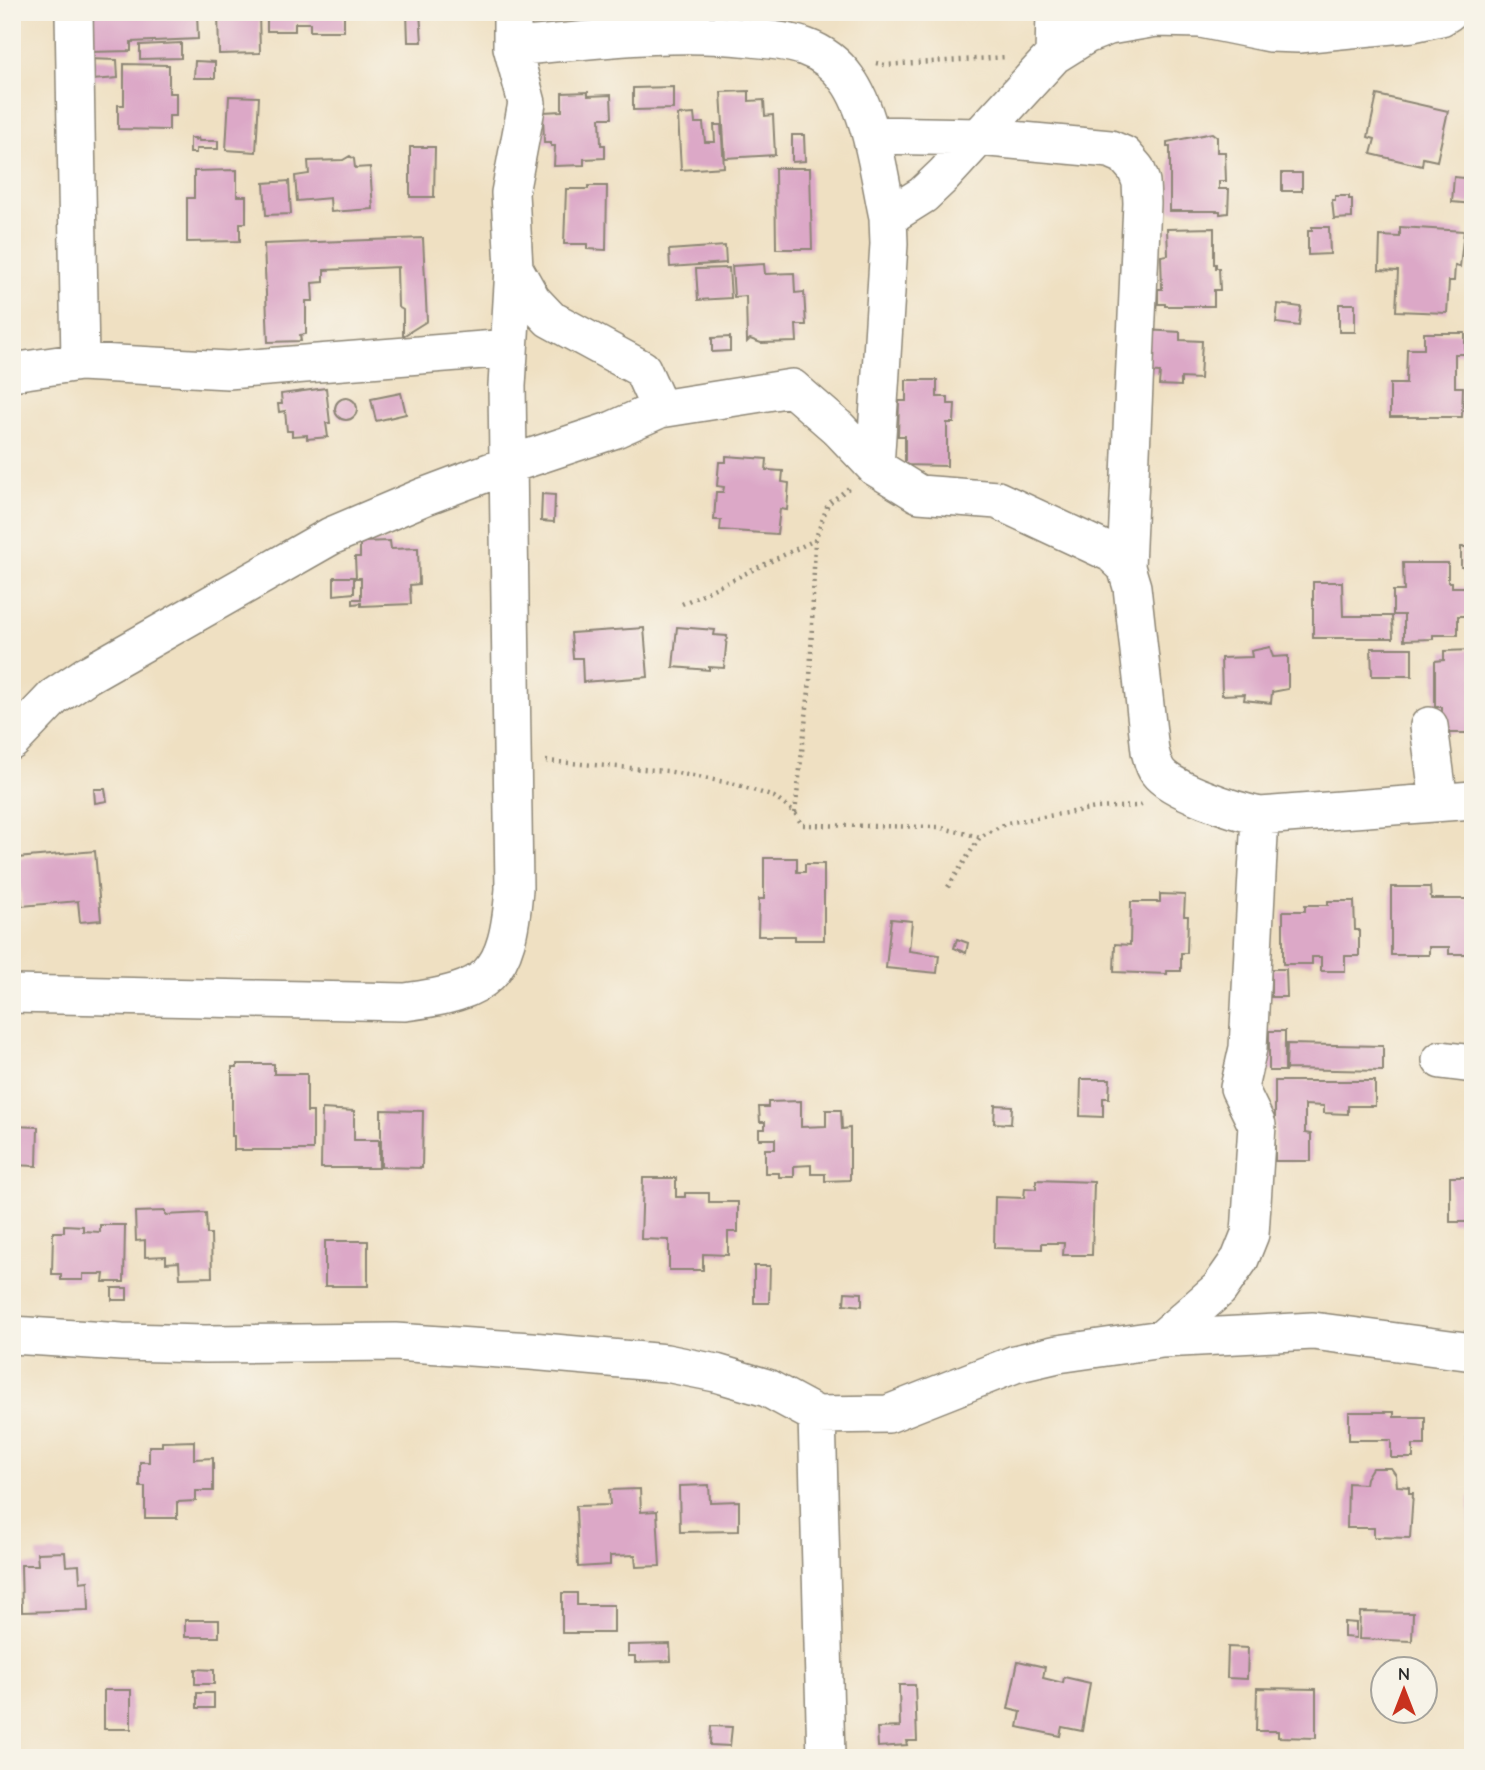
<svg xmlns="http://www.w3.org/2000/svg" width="1485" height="1770" font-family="'Comic Neue',sans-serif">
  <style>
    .building { fill: #dca8c7 }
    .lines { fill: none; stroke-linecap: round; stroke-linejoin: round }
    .minor-casing { stroke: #8d8676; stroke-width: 40 }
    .path { stroke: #8d8676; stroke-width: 4.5; stroke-dasharray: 2 5; stroke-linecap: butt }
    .minor { stroke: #fff; stroke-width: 37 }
  </style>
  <rect width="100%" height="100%" fill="#f7f3e8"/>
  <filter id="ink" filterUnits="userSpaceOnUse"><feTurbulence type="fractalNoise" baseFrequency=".0143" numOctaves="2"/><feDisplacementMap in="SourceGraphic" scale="14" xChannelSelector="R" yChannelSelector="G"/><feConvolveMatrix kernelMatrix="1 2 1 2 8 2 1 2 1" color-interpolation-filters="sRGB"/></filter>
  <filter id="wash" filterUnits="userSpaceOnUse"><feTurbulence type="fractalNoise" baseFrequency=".00686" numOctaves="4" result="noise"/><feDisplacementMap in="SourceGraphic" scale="28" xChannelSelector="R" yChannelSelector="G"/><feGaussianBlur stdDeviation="1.57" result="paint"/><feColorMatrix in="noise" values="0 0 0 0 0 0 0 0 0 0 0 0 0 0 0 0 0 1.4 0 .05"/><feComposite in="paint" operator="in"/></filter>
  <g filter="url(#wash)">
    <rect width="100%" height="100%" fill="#efe0c2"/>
    <g id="blocks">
      <!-- building -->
      <path class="building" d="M99,12H197L198,39L131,42V51L88,52L87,13Z
        M218,12H259L260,53L219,54Z
        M267,12H344V31H310V23H295V31H267Z
        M407,12H420L422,42H408Z
        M181,43V58L140,59V45Z
        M88,59L117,60L118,78L92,80Z
        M195,61L215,62V78H194Z
        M124,64L169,65V93H176V116H169V130L118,129V105H124Z
        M673,87V109L633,110V88Z
        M749,91V101L764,100L765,116L773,115L775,155L725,158L721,92Z
        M588,92V96L611,95L612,118H600L601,145H605V158L584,159V165L554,166L555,146H551V143H544L543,112L562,111V93Z
        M1377,95L1448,111L1437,161L1423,158L1422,166L1371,154L1375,139L1368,137Z
        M229,96L259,97L256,152L226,150Z
        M694,114L695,123H703L705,142H715L714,125H721L724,167L681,170L678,115Z
        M1212,133L1217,137V152H1225L1226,181H1219V189H1229L1228,213L1220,214V211H1170V147H1167V142Z
        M792,135H804L805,161L792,162Z
        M190,138H195V140L198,138L199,141H218V149H196V153H190Z
        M410,147H435L434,197H410Z
        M350,156L354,159L355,168L370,167L373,209L331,212L330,198L297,201L295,176L309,174L308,161L343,160Z
        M775,168H810L812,249H776Z
        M237,170V196H246V223H240V241L187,242V198H194V171Z
        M1282,173H1302V191H1282Z
        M1454,177L1473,179V204L1452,202Z
        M289,181L291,214L266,215L264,183Z
        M588,186H607L606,250L587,249V244H564L566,189H588Z
        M1335,196H1349V199H1352V218L1334,219L1332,200H1335Z
        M1312,227H1329L1330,254L1308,255V231H1312Z
        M1400,227L1464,231L1460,267L1455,266L1454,281H1449L1447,313L1396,311L1398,271L1379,270L1380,236L1400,237Z
        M1214,228V264H1216V268H1219L1220,290H1214V306H1165V304H1158V289H1162L1161,256L1168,255L1167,229Z
        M423,238L427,321L403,336V310L398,307L397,268L400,267L324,270V282L312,283L313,301H306V334L300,335L301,341L268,342L264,244Z
        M725,246L726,263L670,267L669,250Z
        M764,264L765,274L794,273L795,293L804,292L806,325H796L797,342L761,343L750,339L747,342L746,296L734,297L732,266Z
        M729,268L731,298L698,300L696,269Z
        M1278,304L1301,307L1299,326L1276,323Z
        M1339,304H1355V332H1339Z
        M1144,330L1180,332V340L1202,341L1200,379L1181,378V386L1159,385L1160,373L1142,372Z
        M1424,333H1465V354H1455V387H1463L1462,417H1390V384H1406L1407,349H1424Z
        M730,337V351L712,352V338Z
        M906,380H937V397H948V404H955L954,423H947V466L905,465V436H898L899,401H906Z
        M326,388L330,423H326L328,437L307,439V435L292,436V431H287L285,411L279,412L278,404H282L281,394Z
        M401,393L406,414L376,421L371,399Z
        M335 409a11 11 0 1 1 22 0a11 11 0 1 1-22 0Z
        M726,456L767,459L766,470L783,471L782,482L789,483L787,510L780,509L777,534L720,530L721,520H714L716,492H723L724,487L717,486L719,462H726Z
        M542,494L555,495L554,522L541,521Z
        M390,541L391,549L418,548L419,584L410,585L411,604L361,606V603L353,604V599H361V578H356L355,557H360V542Z
        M1461,547H1473V580H1469V567H1461Z
        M1403,563H1448V582H1452V587H1467V616H1458V635H1433V639L1404,640V615H1393V591H1404Z
        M334,577H354V593L334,595Z
        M1313,582H1342L1343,616H1392L1393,638H1313Z
        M677,627L715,630L714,635L727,636L724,668L709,667V670L673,667Z
        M644,628L648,677L583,682L582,658H573L571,633Z
        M1270,647L1273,657L1288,656V689L1272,692L1271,703L1244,700L1245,694L1222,695L1221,658L1252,657L1251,651Z
        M1371,648H1412V676H1372Z
        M1473,650V726H1469V733H1442V707H1435V661L1444,660V651Z
        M94,789H105L107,801L95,803Z
        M95,851L101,920L80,922L78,901L22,906L17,858Z
        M764,858H797V872H805V864H824V940H795V936H758L759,899H764Z
        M1391,887H1430L1431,899H1473V954H1449V947H1429V955H1391Z
        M1160,894L1185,895L1184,916H1188L1187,953H1181V971H1167V974L1114,972L1115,944L1130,945L1131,902H1160Z
        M1328,901H1354L1355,930H1359V956H1345V971H1321V957H1312V964H1283V911H1305V905H1328Z
        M891,919L912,921L909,951L939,955L937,973L886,968Z
        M957,939L968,943L966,953L954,948Z
        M1271,969H1286L1287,997H1271Z
        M1269,1031H1285V1071H1269Z
        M1287,1044L1383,1046V1071L1286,1069Z
        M237,1064H274V1074H307V1112H313V1150H234V1136H232V1067H237Z
        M1081,1079H1110L1109,1098H1103V1117L1080,1116Z
        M1275,1081H1375V1106H1348V1114L1324,1113V1106L1305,1105V1133L1311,1134V1161H1275Z
        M801,1101V1127L826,1126V1110H841L842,1129L850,1128V1180L825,1181V1174H811V1165L794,1166V1177H779V1173H765V1149H775V1139H759V1129H765V1122H760L759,1107H768V1102Z
        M995,1105L1012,1106L1011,1124L994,1123Z
        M322,1109L354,1111V1140H379V1168H321Z
        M381,1110L423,1111L422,1168L381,1167Z
        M12,1126L38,1127L37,1166L12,1165Z
        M1450,1177H1473V1222H1450Z
        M643,1178H676V1197H685V1193H709V1202H738V1232H728V1255L703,1254V1270H669V1240L641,1239Z
        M1036,1180L1094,1182L1092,1255H1063L1064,1243H1042V1249L994,1248L995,1197L1024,1198L1025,1188L1036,1189Z
        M165,1211V1215L206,1213L207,1234H211L212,1277L180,1278L179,1262L166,1263V1256L145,1257V1240L136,1241L135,1212Z
        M64,1225L83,1226V1231L100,1232V1225H125L124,1282H103L104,1274H83V1280H61V1274H52L53,1232H64Z
        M325,1241H368V1286H325Z
        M754,1266H770L769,1303H754Z
        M112,1288H127V1300H112Z
        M845,1292L862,1293V1306L844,1304Z
        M1349,1412H1394V1417H1425V1445H1413V1458H1391V1440H1349Z
        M1466,1415H1473V1444H1467Z
        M194,1441V1459L213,1458V1491H196V1501L177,1502V1518H145V1487H140V1462H149V1446H162V1442Z
        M1372,1468H1391L1396,1475L1397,1486L1409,1487V1493H1413L1410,1538L1374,1537V1528H1347L1348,1483L1365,1484L1366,1478Z
        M709,1485L710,1502L739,1501V1531L680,1532L679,1486Z
        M640,1489L641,1512L657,1511L660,1566L636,1567L635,1555L610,1556V1565L578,1567L576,1506L610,1505L609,1490Z
        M1469,1497H1473V1569H1469Z
        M65,1552L66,1566L79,1565L80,1582L88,1581L89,1610L22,1612L21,1565H38L37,1553Z
        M562,1593H577V1605H614V1633H562Z
        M1360,1612L1413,1613L1412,1641L1359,1639Z
        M185,1620H219V1637H185Z
        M1344,1622L1356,1623V1638L1344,1637Z
        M670,1644L671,1661L635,1662V1656H628V1645Z
        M1228,1647L1248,1648L1247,1679L1227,1678Z
        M1018,1661L1045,1667L1043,1678L1063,1683L1064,1677L1090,1683L1082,1731L1062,1727L1060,1736L1018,1727L1021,1712L1008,1709Z
        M195,1669L214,1670V1684H195Z
        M899,1685H915L917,1741H906L907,1745L878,1747L877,1728L900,1727Z
        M1257,1688L1316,1689V1738L1278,1737V1731H1256Z
        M104,1690H131V1729H104Z
        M197,1693H214V1708H197Z
        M711,1726L732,1727L730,1746L710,1745Z
        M177,1752V1758H139V1753Z"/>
    </g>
  </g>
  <g filter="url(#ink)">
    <use href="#blocks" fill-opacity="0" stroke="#8d8676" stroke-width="2"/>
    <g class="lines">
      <!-- minor casing -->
      <g class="minor-casing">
        <path id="minor" d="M74,12L80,362
          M512,12V47L527,103L510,193L514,268L532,300L550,319L642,369L660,409L792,388L838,428L875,467L919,494L997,500L1111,553L1126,567L1132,587L1150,751C1152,758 1153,765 1158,772C1172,791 1236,811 1260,816L1248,1048L1239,1088L1257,1125L1250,1234L1240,1259L1219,1289L1162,1339
          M512,47C592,40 673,29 752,38C770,40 789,41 805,47C822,53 837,65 847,79C872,113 879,176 888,217
          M1054,55L1086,35L1109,26L1156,18L1201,19L1270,33L1299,34L1413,23L1441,17L1449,12
          M871,135L979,137L1110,149L1124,155L1136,169L1141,182L1142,203L1126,567
          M12,372L80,362L228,370L509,348
          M875,467L889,244L888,217L923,195L944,175L1054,55L1055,12
          M1429,726L1439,802
          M12,741L54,697L87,675L331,536L423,497L508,465L613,430L660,409
          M1260,816L1473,800
          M12,994L405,1002C490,991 507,976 514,889L507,386L514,268
          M1441,1060L1473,1064
          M12,1335L122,1342L205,1344L395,1342L531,1351L666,1363L716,1373L767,1388L817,1415L888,1414L1015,1364L1058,1354L1162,1339L1313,1331L1473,1352
          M817,1415L826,1758"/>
      </g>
      <!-- path -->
      <path class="path" d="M876,63L885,65L1007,57
        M682,604L815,540
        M546,761L667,771L735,784L774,797L795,813L802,825L938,827L980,837L1007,823L1096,808L1137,806L1144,803
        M795,813L810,681L815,540L828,504L850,487
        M948,887L980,837"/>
      <!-- minor -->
      <use href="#minor" class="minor"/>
    </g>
  </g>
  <!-- margin -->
  <rect width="1485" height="1770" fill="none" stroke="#f7f3e8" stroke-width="42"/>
  <!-- north arrow -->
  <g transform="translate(1404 1690)"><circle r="33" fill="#f7f3e8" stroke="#a5a39c" stroke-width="2"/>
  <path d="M0-5L12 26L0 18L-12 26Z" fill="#c8321e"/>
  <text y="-10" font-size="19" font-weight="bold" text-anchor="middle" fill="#2b2b2b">N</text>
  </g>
</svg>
